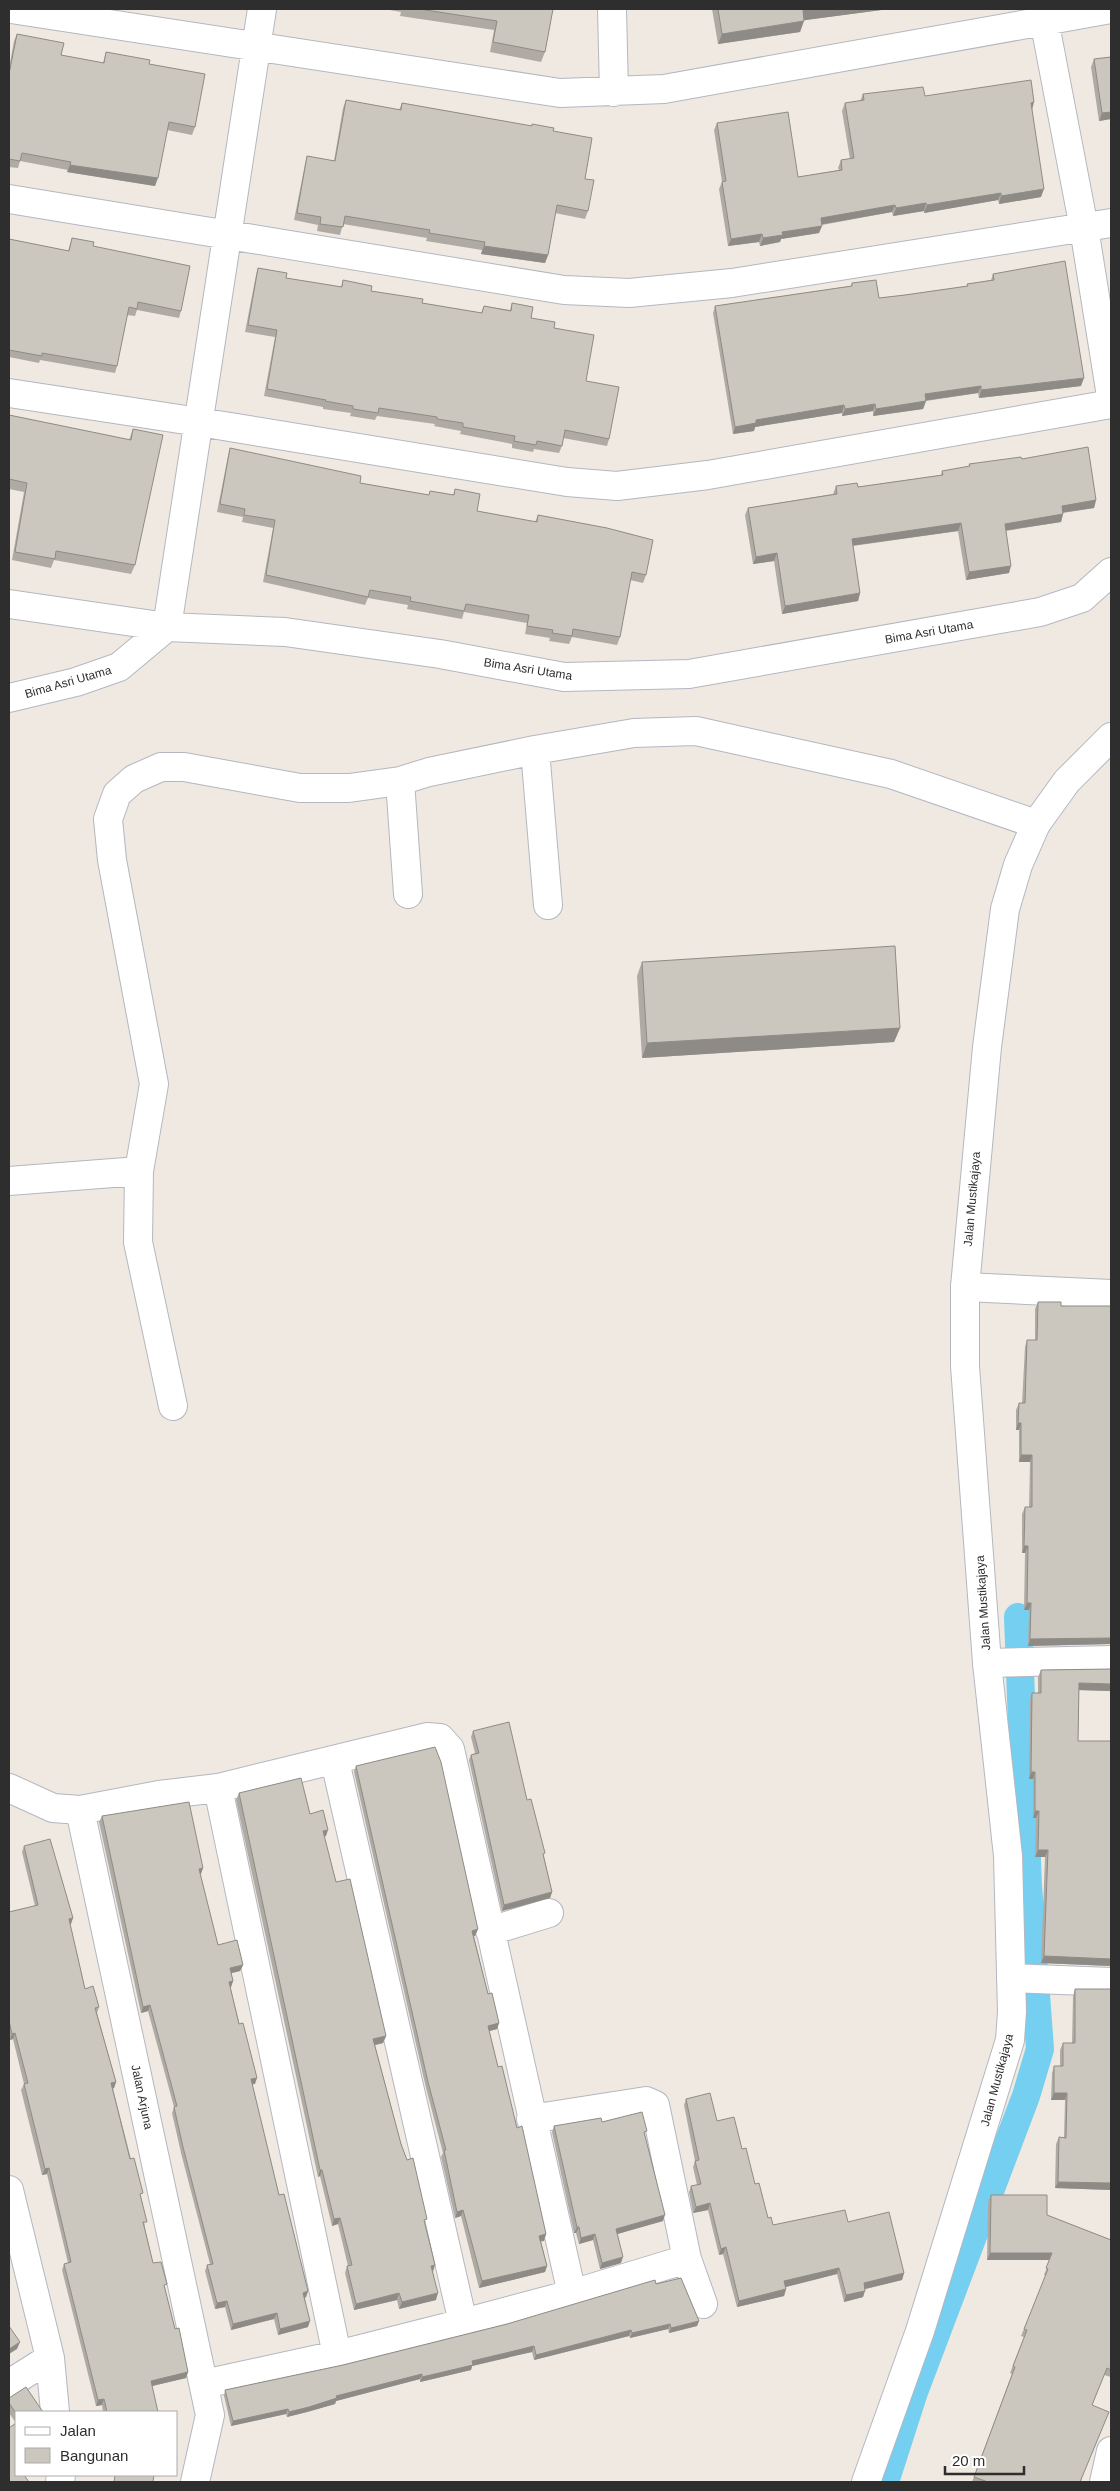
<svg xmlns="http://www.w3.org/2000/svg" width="1120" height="2491" font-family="Helvetica,sans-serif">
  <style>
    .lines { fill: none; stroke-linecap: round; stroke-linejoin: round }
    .canal { stroke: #75cff0; stroke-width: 28 }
    .street-casing { stroke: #b4b7c1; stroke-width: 30 }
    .secondary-casing { stroke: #b4b7c1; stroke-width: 30 }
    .street { stroke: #fff; stroke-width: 28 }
    .secondary { stroke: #fff; stroke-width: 28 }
    .wall { fill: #afaba4 }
    .shaded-wall { fill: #8e8b86 }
    .building { fill: #cbc7bf; stroke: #8e8b86 }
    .labels { text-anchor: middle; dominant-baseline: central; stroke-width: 4; stroke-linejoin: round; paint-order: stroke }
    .street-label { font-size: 12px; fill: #2e2e2e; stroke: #fff }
  </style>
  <rect width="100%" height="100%" fill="#efe9e1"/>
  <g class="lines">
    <!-- canal -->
    <path class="canal" d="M885,2482L914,2392L1026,2096L1040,2049L1028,1886L1018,1617"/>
    <!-- street casing -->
    <g class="street-casing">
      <path id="street" d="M11,9L560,93L664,89L1111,9
        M612,9L614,92
        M1042,9L1084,228L1111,396
        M9,199L564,290L629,293L732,283L1111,223
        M9,393L199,422L567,482L617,486L708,475L1111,404
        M9,604L167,627L285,632L440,654L564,677L689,674L1040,612L1082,598L1111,572
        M167,627L262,9
        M9,698L76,682L119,667L167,627
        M535,750L548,905
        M400,781L408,894
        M9,1181L139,1171
        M965,1287L1111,1294
        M173,1406L138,1242L139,1171L154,1084L112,860L108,819L117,794L134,779L161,767H184L300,788H349L400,781L429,772L535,750L634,733L696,731L891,774L1036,824
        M987,1663L1111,1660
        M335,1761L463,2323
        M9,1788L53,1808L80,1810L159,1795L218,1788L427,1737L440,1738L450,1749L572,2294
        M218,1788L337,2355
        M80,1810L210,2415L195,2482
        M490,1931L549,1913
        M1011,1978L1111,1982
        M9,2190L50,2358L9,2384
        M687,2259L703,2304
        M50,2358L55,2412
        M204,2384L337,2355L463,2323L572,2294L687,2259L655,2105L646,2101L531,2119
        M60,2482L61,2475
        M1104,2482L1111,2451"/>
    </g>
    <!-- secondary casing -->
    <g class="secondary-casing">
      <path id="secondary" d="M866,2482L920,2331L1010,2040L1012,2012L1008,1856L987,1663L965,1366V1287L987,1047L1005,909L1018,865L1036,824L1067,781L1111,737"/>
    </g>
    <!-- street -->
    <use href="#street" class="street"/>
    <!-- secondary -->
    <use href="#secondary" class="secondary"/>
  </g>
  <!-- wall -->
  <path class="wall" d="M384,9H553L545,52L541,62L490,52L494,30L400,16L401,12Z
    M712,9H889L804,20L800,32L718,44Z
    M17,34L61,55L103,63L106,52L149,64L195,127L192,135L167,130L155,186L67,172L68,170L20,161L18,168L9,167V68L14,41Z
    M1111,57V119L1099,121L1091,67L1094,59Z
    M863,94L925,96L1032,110L1041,197L999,204L998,200L924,213V211L893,216L892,212L822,225L819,233L781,239L780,242L760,246L759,242L728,246L719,189L722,182L714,130L717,123L798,177L839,170L838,168L841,160L850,159L842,111L845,103L860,101Z
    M346,100L399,110L402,103L553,131L585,179L588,211L585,219L555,213L548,255L545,263L481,254L482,250L426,241L427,238L343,224L340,235L317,231L318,225L294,220L305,164L307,156L334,161L343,108Z
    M72,238L93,246L181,311L179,318L137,310L135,316L127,315L117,366L115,373L40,360L39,363L9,357V239L68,251Z
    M258,268L286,278L341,287L343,280L371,291L422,303L481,313L484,306L510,310L512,303L531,318L554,328L586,381L609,439L607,446L563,438L562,446L559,453L534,449L533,452L512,448V444L460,434L461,431L434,426L435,424L377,416L375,420L350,416L351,413L323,409V407L264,396L275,337L245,332L256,275Z
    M993,274L1081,386L979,398L978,393L926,401L923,409L873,416V411L842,416V413L755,427L754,431L733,434L713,313L715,306L851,286L852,283L879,298L905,295L967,286V284L991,280Z
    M9,415L129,440L133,429L135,565L131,574L54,560L51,568L12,560L24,492L9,489Z
    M230,448L360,483L429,495L430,491L453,495L455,489L477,511L535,522L538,515L646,575L643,583L630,580L620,637L617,645L572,637L569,644L549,641L550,638L525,634L527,623L464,612L462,619L407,609L408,605L368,598L365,605L263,582L273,528L242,522L243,517L217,512L228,456Z
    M1022,459L1096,500L1094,508L1063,513V514L1061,522L1006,531L1009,573L966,580L958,531L853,546L860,593L858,601L782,614L774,561L753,564L745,515L748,508L833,494L836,486L858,487L941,475L942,471L969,467V464Z
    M642,962L900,1028L894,1042L642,1058L637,976Z
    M1038,1302L1061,1306H1111V1644L1028,1646L1029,1610H1024L1025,1553H1022V1514L1025,1507H1029L1030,1462H1019V1430H1016V1410L1019,1403H1022L1025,1347L1027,1340H1035V1309Z
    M1111,1669V1691L1079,1690L1078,1741H1111V1966L1041,1963L1045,1857H1035L1036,1818H1033V1779H1029L1030,1700L1032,1693H1038V1677L1041,1670Z
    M473,1731L527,1800L544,1857L552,1892L550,1898L502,1911L469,1760L471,1755L475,1753L471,1737Z
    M356,1766L478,1929L475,1936H474L488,1994L499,2023L497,2029L489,2031L498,2067L517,2128L546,2234L544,2241H541L547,2266L545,2272L479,2288L461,2216L455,2218L441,2157L443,2153L426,2088L354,1772Z
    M239,1793L310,1814L326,1836L324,1837L336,1882L386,2036L383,2043L375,2045L401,2144L425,2225L433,2272L436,2300L399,2309L397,2300L354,2310L345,2273L347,2266H348L338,2224L332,2226L320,2176L318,2177L236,1800Z
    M102,1816L203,1868L200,1874L218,1945L243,1965L240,1971L231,1973L233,1981L231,1987H230L255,2084H252L279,2195L308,2291L306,2297L305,2298L308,2327L278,2335L274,2319L231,2330L225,2307L215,2309L205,2271L207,2265L210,2264L181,2153L172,2113L174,2107L148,2011L141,2013L99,1822Z
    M24,1846L73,1918L70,1924L85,1989L99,2007L97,2013L116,2082L114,2088L113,2089L141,2198L145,2228L153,2263L165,2289L175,2329L188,2372L186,2378L152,2386L158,2412H103L102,2405L96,2406L62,2270L64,2264L68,2263L47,2174L42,2175L21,2090L24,2084L13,2039L10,2040L9,2036V1912L35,1906L22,1852Z
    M1075,1989L1111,2190L1055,2188L1056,2144L1059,2137H1064L1065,2100H1051L1052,2073L1054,2066H1060V2050L1063,2043H1072L1073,1996Z
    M686,2099L717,2121L742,2149L768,2218L773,2225L848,2222L904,2273L902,2280L865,2289L863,2297L844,2302L837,2274L785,2287L786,2289L784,2296L737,2307L723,2254L719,2255L708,2210L693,2213L689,2192L691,2186L697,2185L693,2167L695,2161L684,2105Z
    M602,2122L645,2137L663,2221L617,2234L621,2263L600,2269L593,2240L579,2244L576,2233H574L552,2132L554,2126Z
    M991,2195L1047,2215L1111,2240V2377L1104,2375L1092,2405L1081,2482H972L1012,2374L1010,2373L1024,2337L1021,2336L1046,2276L1044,2275L1050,2260H987L988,2202Z
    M656,2284L699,2321L697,2326L669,2333L668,2329L630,2338L629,2336L534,2360L532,2352L512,2356L472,2366L471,2370L420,2382V2379L336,2401L335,2404L307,2412L287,2417L286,2414L231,2426L224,2396L225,2390L343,2365L507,2324Z
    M9,2398L16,2412V2475H28L25,2476L9,2482L16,2423L9,2413Z"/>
  <!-- shaded-wall -->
  <path class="shaded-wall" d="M815,9H889L799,21L803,10Z
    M804,21L800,32L718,44L722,34Z
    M1034,102L1032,110L1031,103Z
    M1111,112V119L1099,121L1102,113Z
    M70,165L158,178L155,186L67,172Z
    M1044,189L1041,197L999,204L1001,196Z
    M1001,193L998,200L924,213L927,205Z
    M926,203L924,211L893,216L896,208Z
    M895,205L892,212L818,225L821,218Z
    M822,226L819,233L781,239L780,242L760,246L763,238L782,232Z
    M762,234L759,242L728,246L731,239Z
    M484,246L548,255L545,263L481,254Z
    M1084,378L1081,386L979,398L981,390Z
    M981,386L978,393L922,401L925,394Z
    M926,401L923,409L873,416L876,409Z
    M875,404L873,411L842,416L845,409Z
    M844,405L842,413L755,427L754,431L733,434L735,427L756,420Z
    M1096,500L1094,508L1059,513L1062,506Z
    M1063,514L1061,522L1002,531L1005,524Z
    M961,523L958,531L849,546L852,539Z
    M777,553L774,561L753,564L756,557Z
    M1011,566L1009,573L966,580L969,572Z
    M860,593L858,601L782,614L785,606Z
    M900,1028L894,1042L642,1058L647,1043Z
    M1018,1423H1021L1019,1430H1016Z
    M1021,1455H1032L1030,1462H1019Z
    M1024,1546H1028L1025,1553H1022Z
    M1027,1603H1031L1029,1610H1024Z
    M1111,1638V1644L1028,1646L1030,1639Z
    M1079,1683L1111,1684V1691L1076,1690Z
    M1031,1772H1035L1033,1779H1029Z
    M1035,1811H1039L1036,1818H1033Z
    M328,1830L326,1836L320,1838L323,1831Z
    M1038,1850H1048L1045,1857H1035Z
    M203,1868L201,1874L197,1875L199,1869Z
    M552,1892L550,1898L502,1911L504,1905Z
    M73,1918L71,1924L67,1925L69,1919Z
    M478,1929L475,1936L470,1937L472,1931Z
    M1044,1956L1111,1959V1966L1041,1963Z
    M243,1965L240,1971L228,1974L230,1968Z
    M233,1981L231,1987L226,1988L229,1982Z
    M150,2005L148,2011L141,2013L143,2007Z
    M499,2023L497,2029L486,2032L488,2026Z
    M15,2033L13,2039L10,2040L12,2034Z
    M386,2036L383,2043L371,2046L373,2039Z
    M257,2078L255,2084L249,2085L251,2079Z
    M116,2082L114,2088L109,2089L111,2083Z
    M1054,2093H1067L1065,2100H1051Z
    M49,2168L47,2174L42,2175L45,2169Z
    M320,2170H322L320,2176L318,2177Z
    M1058,2182L1111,2183V2190L1055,2188Z
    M710,2203L708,2210L693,2213L696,2207Z
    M463,2210L461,2216L455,2218L457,2212Z
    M665,2215L663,2221L614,2235L616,2229Z
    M340,2218L338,2224L332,2226L334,2219Z
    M577,2227H579L576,2233H574Z
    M546,2234L544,2241L537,2242L539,2236Z
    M595,2234L593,2240L579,2244L581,2238Z
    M726,2247L723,2254L719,2255L721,2249Z
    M990,2253H1052L1050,2260H987Z
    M623,2257L621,2263L600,2269L602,2263Z
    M435,2265L433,2272L431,2266Z
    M547,2266L545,2272L479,2288L482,2281Z
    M839,2268L837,2274L782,2288L784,2281Z
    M904,2273L902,2280L861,2290L864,2283Z
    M786,2289L784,2296L737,2307L739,2301Z
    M308,2291L306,2297L301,2299L303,2293Z
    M865,2291L863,2297L844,2302L846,2295Z
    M399,2293L397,2300L354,2310L356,2304Z
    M438,2293L436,2300L399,2309L402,2302Z
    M227,2301L225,2307L215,2309L217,2303Z
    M277,2313L274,2319L231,2330L233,2324Z
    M310,2321L308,2327L278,2335L280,2329Z
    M699,2321L697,2326L669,2333L671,2328Z
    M670,2324L668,2329L630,2338L632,2333Z
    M631,2330L629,2336L534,2360L536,2355Z
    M20,2342L17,2349L9,2354V2349Z
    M534,2346L532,2352L472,2366L471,2370L420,2382L422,2377L472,2361Z
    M188,2372L186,2378L148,2387L151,2381Z
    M422,2374L420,2379L336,2401L335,2404L307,2412L287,2417L289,2412L336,2396Z
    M104,2399L102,2405L96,2406L98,2400Z
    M288,2409L286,2414L231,2426L233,2421Z"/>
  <!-- building -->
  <path class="building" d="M419,9H553L545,52L493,42L497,21Z
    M718,9H815L803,10L804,21L722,34Z
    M17,34L64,43L61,55L104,63L106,52L150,60L149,64L205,74L195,127L169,122L158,178L70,165L71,162L22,153L20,161L9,159V74Z
    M1111,57V112L1102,113L1094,59Z
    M1031,80L1034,102L1031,103L1044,189L1001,196V193L927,205L926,203L896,208L895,205L821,218L822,226L782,232L783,235L763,238L762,234L731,239L722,182L726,181L717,123L788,112L798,177L842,170L841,160L854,158L845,103L864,100L863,94L923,87L925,96Z
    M346,100L401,110L402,103L532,126V124L554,128L553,131L592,138L585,179L594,180L588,211L557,205L548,255L484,246L485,242L429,233L430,230L345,216L343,227L320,224L321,217L297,213L307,156L335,161Z
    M72,238L94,242L93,246L190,266L181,311L138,302L137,309L129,307L117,366L42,353V356L9,350V239L69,251Z
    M1065,261L1084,378L981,390V386L925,394L926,401L876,409L875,404L845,409L844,405L756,420V423L735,427L715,306L852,286V283L876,280L879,298L905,295L968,286L967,284L994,280L993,274Z
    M258,268L287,273L286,278L342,287L343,280L372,286L371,291L423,299L422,303L482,313L484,306L511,311L512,303L533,307L531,318L555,322L554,328L594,335L586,381L619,387L609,439L565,430L562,446L537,441L536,445L514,441L515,436L463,427V423L437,419V417L379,408L378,413L353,409V406L325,401L326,400L267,389L277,330L248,325Z
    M9,415L131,440L133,429L163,435L135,565L56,551L55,559L15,552L27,483L9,479Z
    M1088,447L1096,500L1062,506L1063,514L1005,524L1011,566L969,572L961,523L852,539L860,593L785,606L777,553L756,557L748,508L837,494L836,486L857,483L858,487L943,475L942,471L970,466L969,464L1021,457L1022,459Z
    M230,448L361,476L360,483L429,495L430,491L454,495L455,489L480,494L477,511L537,522L538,515L607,528L653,540L646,575L632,572L620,637L573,629L572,636L552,633L553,630L527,626L529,615L466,604L464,611L410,601L411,597L370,590L368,597L266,575L275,520L244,515L245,509L220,504Z
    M895,946L900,1028L647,1043L642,962Z
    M1038,1302H1061V1306H1111V1638L1030,1639L1031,1603H1027L1028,1546H1024L1025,1507H1032V1455H1021V1423H1018L1019,1403H1025L1027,1340H1037Z
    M1111,1669V1684L1079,1683L1078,1741H1111V1959L1044,1956L1048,1850H1038L1039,1811H1035V1772H1031L1032,1693H1041V1670Z
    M509,1722L527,1800L531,1799L545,1853L543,1854L552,1892L504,1905L471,1755L479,1753L473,1731Z
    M435,1747L441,1762L477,1925L478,1929L472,1931L488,1994L492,1993L499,2023L488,2026L498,2067L502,2066L517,2128L522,2126L546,2234L539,2236L547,2266L482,2281L463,2210L457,2212L444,2150H446L428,2082L356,1766Z
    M301,1778L310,1814L323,1810L328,1830L323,1831L336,1882L350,1879L386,2036L373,2039L401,2144L407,2160L413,2158L427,2219L424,2220L435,2265L431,2266L438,2293L402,2302L399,2293L356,2304L347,2266L352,2265L340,2218L334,2219L322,2170H320L239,1793Z
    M189,1802L203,1868L199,1869L218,1945L237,1940L243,1965L230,1968L233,1981L229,1982L239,2024L243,2023L257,2078L251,2079L279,2195L284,2194L308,2291L303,2293L310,2321L280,2329L277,2313L233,2324L227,2301L217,2303L207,2265L213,2264L183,2147L174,2107L177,2106L150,2005L143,2007L102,1816Z
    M50,1839L73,1918L69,1919L85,1989L93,1986L99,2007L95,2008L116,2082L111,2083L130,2159L134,2158L143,2193L140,2194L147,2222H143L153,2263L161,2262L167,2284L164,2285L175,2329L179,2328L188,2372L151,2381L158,2412H107L104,2399L98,2400L64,2264L71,2262L49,2168L45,2169L24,2084L28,2083L15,2033L12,2034L9,2021V1912L38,1905L24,1846Z
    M1075,1989H1111V2183L1058,2182L1059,2137L1066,2138L1067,2093H1054V2066H1063V2043H1075Z
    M710,2093L717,2121L734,2117L742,2149L746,2148L755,2184L759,2183L768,2218L771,2217L773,2225L845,2210L848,2222L889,2212L904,2273L864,2283L865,2291L846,2295L839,2268L784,2281L786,2289L739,2301L726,2247L721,2249L710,2203L696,2207L691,2186L701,2184L695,2161L699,2160L686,2099Z
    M642,2112L647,2131L644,2132L665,2215L616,2229L623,2257L602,2263L595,2234L581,2238L579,2227H577L554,2126L601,2118L602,2122Z
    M991,2195H1047V2215L1111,2240V2370L1107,2368L1092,2405L1109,2412L1080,2482H988L974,2477L1015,2367L1013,2366L1027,2330L1024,2329L1048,2269L1046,2268L1052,2253H990Z
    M681,2278L699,2321L671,2328L670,2324L632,2333L631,2330L536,2355L534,2346L514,2351L472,2361L473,2365L422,2377V2374L336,2396L337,2398L309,2407L289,2412L288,2409L233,2421L225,2390L343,2365L507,2324L655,2280L656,2284Z
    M9,2326L20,2342L9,2349Z
    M26,2387L43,2412H16V2413L9,2403V2398Z
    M16,2423V2475H24L29,2482H9V2428Z
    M115,2475H154L153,2482H114Z"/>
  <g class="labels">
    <!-- street labels -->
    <g class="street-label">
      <text transform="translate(929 632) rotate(-10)">Bima Asri Utama</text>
      <text transform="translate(528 669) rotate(9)">Bima Asri Utama</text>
      <text transform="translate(68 682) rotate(-16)">Bima Asri Utama</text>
      <text transform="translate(972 1199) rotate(-85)">Jalan Mustikajaya</text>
      <text transform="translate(983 1603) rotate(-94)">Jalan Mustikajaya</text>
      <text transform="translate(997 2080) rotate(-75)">Jalan Mustikajaya</text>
      <text transform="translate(142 2097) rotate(78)">Jalan Arjuna</text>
    </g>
  </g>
  <!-- border -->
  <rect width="1120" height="2491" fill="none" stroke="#2e2e2e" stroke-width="20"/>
  <!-- legend -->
  <rect x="15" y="2411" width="162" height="65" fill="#ffffff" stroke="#ababab"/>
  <rect x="25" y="2427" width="25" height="8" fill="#ffffff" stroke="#ababab"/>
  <text x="60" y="2436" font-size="15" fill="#2e2e2e">Jalan</text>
  <rect x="25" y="2448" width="25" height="15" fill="#cbc7bf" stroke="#ababab"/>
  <text x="60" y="2461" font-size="15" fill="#2e2e2e">Bangunan</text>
  <!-- scale -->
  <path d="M945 2466v8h79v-8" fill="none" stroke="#2e2e2e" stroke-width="2.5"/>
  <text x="952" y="2466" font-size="15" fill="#2e2e2e" stroke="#ffffff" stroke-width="4" paint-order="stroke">20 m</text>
</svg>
